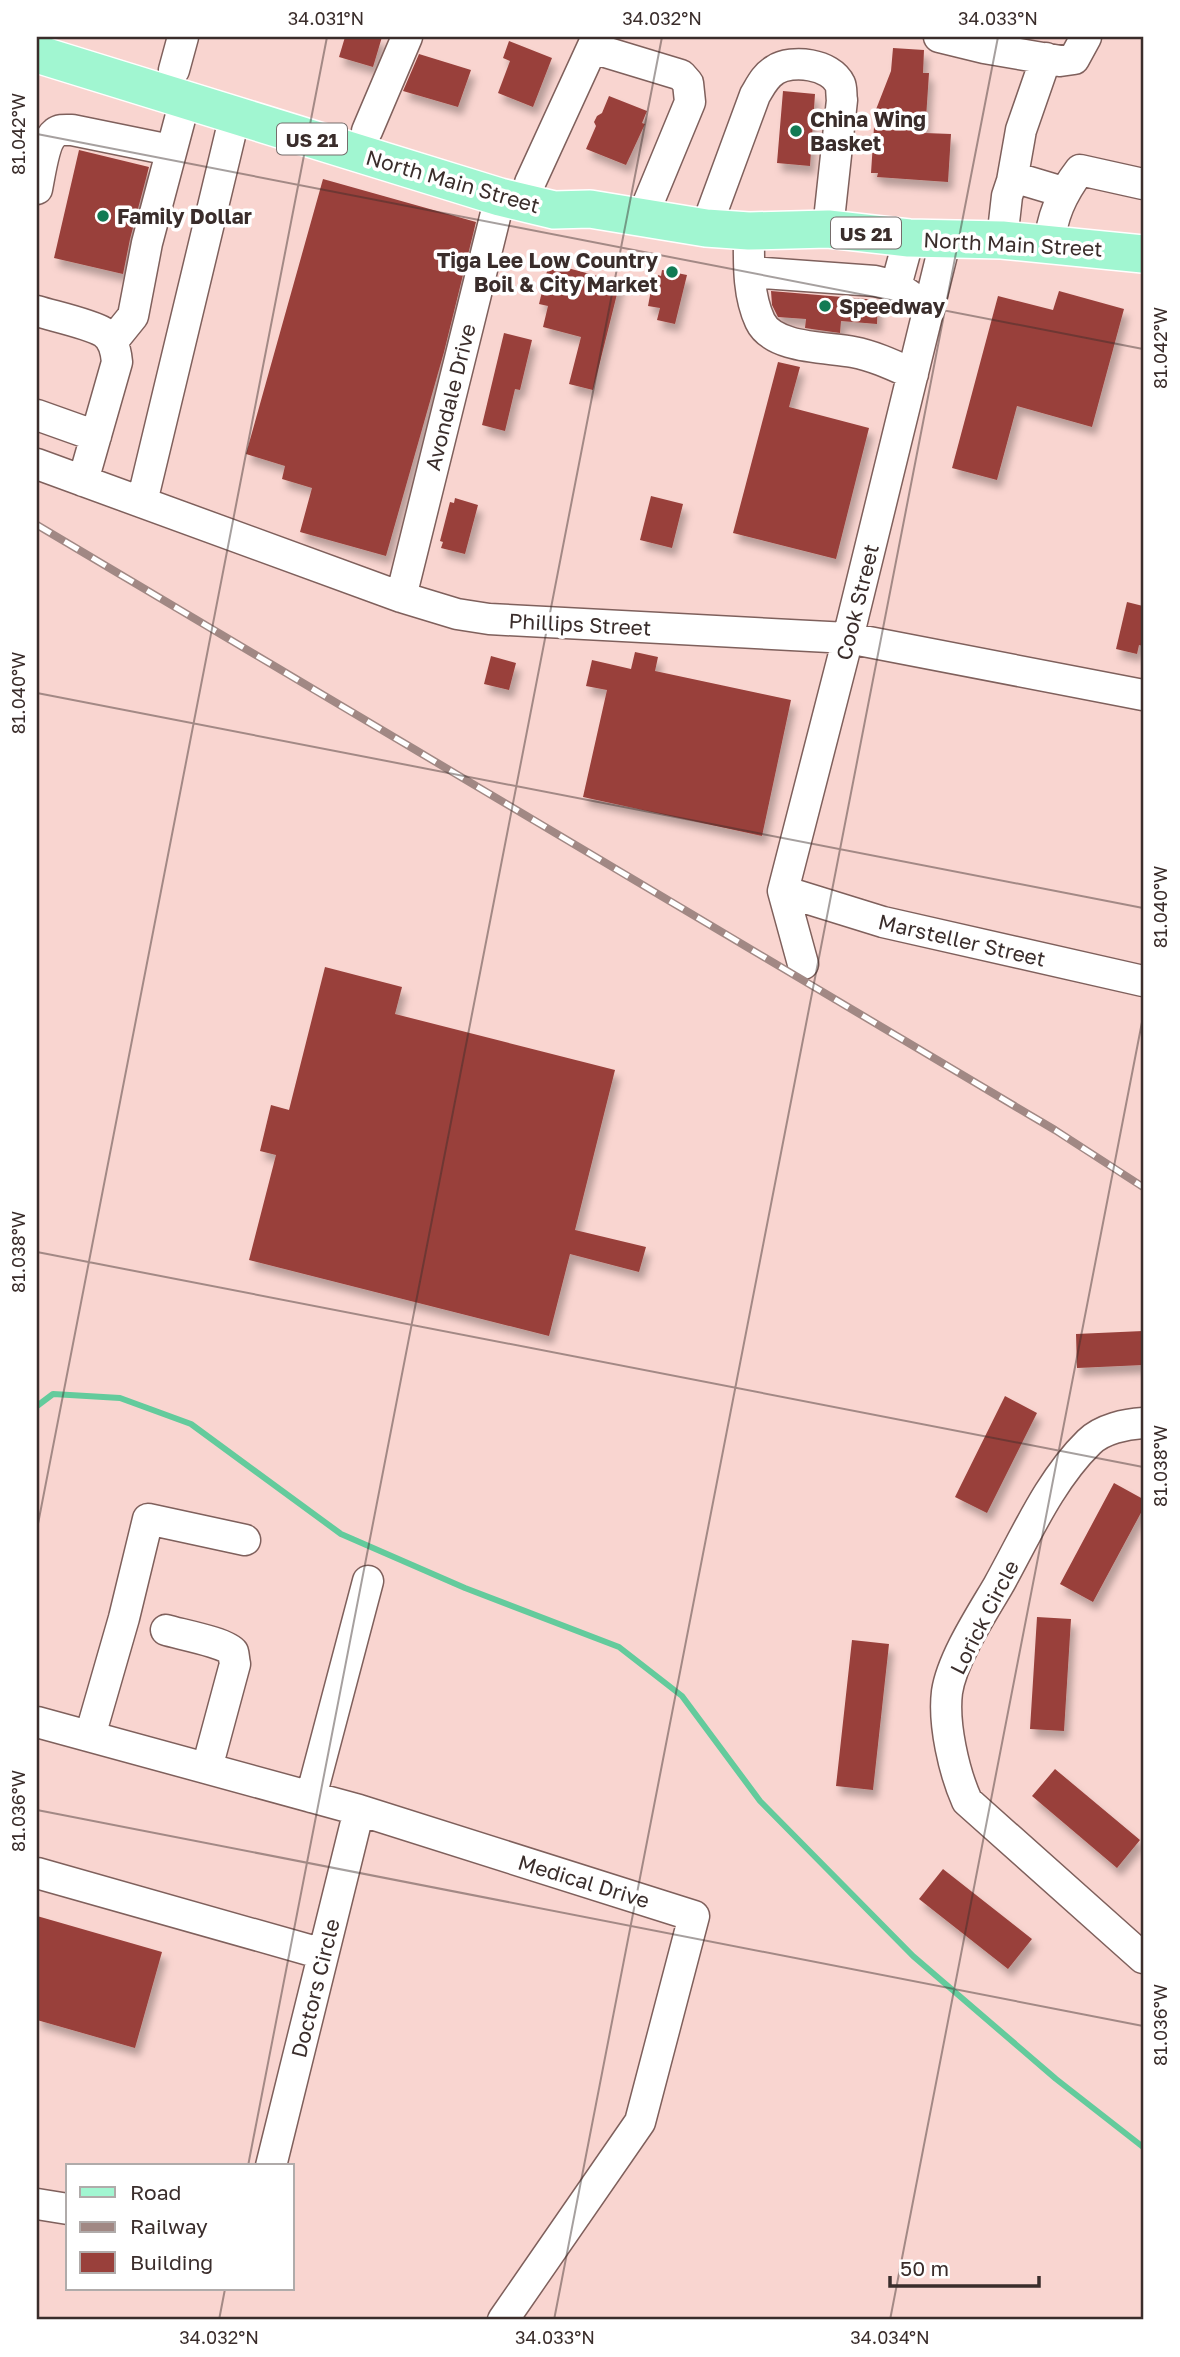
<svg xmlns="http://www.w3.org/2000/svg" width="1180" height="2357" font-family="'Golos Text',sans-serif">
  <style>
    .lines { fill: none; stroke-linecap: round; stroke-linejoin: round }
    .stream { stroke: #63cb9c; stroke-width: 6 }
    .building { fill: #99403b; filter: url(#shadow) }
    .minor-casing { stroke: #7f605c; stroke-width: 33 }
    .major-casing { stroke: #fff; stroke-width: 40 }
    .minor { stroke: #fff; stroke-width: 30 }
    .major { stroke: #a1f6d1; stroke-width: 37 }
    .rail-casing { stroke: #a18884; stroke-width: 8 }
    .rail { stroke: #fff; stroke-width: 5; stroke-dasharray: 16; stroke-linecap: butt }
    .ticks { fill: none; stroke: #3a2d2b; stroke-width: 2; stroke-opacity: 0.45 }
    .poi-dot { fill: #127a54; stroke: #fff; stroke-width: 2.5 }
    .labels { text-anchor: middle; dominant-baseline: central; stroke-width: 7; stroke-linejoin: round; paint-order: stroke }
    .shield { fill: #fff; stroke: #756c6b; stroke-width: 2 }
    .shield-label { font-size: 19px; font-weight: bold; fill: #3a2d2b }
    .poi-label { font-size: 21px; font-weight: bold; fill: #3a2d2b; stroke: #fff; text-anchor: start }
    .street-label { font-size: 21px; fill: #3a2d2b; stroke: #fff }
    .neatline { fill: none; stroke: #3a2d2b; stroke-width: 2.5 }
    .ticks-label { font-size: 18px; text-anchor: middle; fill: #3a2d2b }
  </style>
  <defs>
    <filter id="shadow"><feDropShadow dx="4.5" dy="8" stdDeviation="3.5" flood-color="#0004"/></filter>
  </defs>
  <rect width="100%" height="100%" fill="#f9d5d0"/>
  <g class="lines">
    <!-- stream -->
    <path class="stream" d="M37,1406L53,1394L120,1398L191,1424L341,1534L465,1588L619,1647L682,1696L760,1801L913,1956L1056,2079L1143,2147"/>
  </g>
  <!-- building -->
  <path class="building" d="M345,37H382L373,67L339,57Z
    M509,41L552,58L533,107L498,93L510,61L503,58Z
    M893,48L924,50L923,73H929L925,133L951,134L948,182L877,177L878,173H871L875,112L891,71Z
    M419,54L471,70L458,107L403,91Z
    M783,91L815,94L810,166L777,163Z
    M609,96L647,111L642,123L645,124L626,165L586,149L596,126L594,122L597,116L602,113Z
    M79,150L149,167L130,239L123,274L54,258Z
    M323,179L476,222L444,352L386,556L300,532L312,488L282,479L285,466L246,454Z
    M549,263L620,282L593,390L569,384L581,337L543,327L548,306L539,304Z
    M662,270L687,275L675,324L657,320L660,308L648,306L651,290L654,291L658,275L661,276Z
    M771,291L878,300L877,324L841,321L840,333L805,328L806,319L778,317L772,305Z
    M1059,291L1124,309L1092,427L1017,406L997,480L952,468L998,296L1053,310Z
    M504,333L532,340L520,390L515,389L505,431L482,425Z
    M778,362L800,367L789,407L869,428L836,559L733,533Z
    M651,496L683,504L672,548L640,540Z
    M455,498L478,505L465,554L441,548L443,542L440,541L450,502L454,503Z
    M1127,602L1143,606V646L1139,645L1137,654L1116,649Z
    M635,652L658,657L655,671L791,700L762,836L583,797L607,690L586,686L592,660L631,669Z
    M491,656L516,663L509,690L484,684Z
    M325,967L402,987L395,1014L615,1070L575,1230L646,1247L639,1272L570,1254L549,1336L249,1260L276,1155L260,1151L271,1105L289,1110Z
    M1143,1331V1365L1077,1368L1076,1334Z
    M1005,1396L1037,1413L987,1513L955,1497Z
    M1114,1483L1143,1499V1509L1093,1602L1060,1584Z
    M1037,1617L1071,1619L1064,1731L1030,1729Z
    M852,1640L889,1644L873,1790L836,1786Z
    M1055,1769L1140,1840L1117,1868L1032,1796Z
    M943,1869L1032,1939L1008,1969L919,1899Z
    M37,1916L162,1952L135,2048L37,2020Z"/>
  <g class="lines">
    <!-- minor casing -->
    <g class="minor-casing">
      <path id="minor" d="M939,37L984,48L1060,61L1074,59L1086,37
        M592,48L681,75L688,83L690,102L642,218
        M174,70L183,37
        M367,131L407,37
        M1012,181L1021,130L1046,58
        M530,183L597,37
        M37,189C40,175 44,141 55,133C60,129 66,130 72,130L170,150
        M706,228L755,95C761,85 765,76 775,70C792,59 831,64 840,84C842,88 841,96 842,100L828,229
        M749,231C749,260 747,293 760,321C773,349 827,347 853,352C874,356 893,365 913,374
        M1002,240L1007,196L1012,181L1023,180L1063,192
        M1050,244C1051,216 1063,192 1080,170L1143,184
        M750,272L875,281L896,286L929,309
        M896,286L909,238
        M37,311C53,316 90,324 103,332C113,338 116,351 117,362L83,481
        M112,342L133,316L147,243L185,100
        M37,415L96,436
        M37,464L401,597L457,614L489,619L848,638L1143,695
        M142,502L235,115
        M401,597L500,197
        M783,891L883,922L1143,981
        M803,964L783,891L848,638L946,238
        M1143,1423C1126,1424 1102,1429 1089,1442C1049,1481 1025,1538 998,1586C981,1615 952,1659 947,1692C943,1724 954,1772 967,1801L1143,1958
        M166,1630C179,1634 227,1643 233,1652C234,1655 234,1660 235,1664L207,1768
        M37,1722L359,1810L694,1916L640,2122L503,2320
        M90,1736L124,1618L148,1519L245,1540
        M311,1797L368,1581
        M37,1873L323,1954
        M271,2166L359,1810
        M37,2204L68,2209"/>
    </g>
    <!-- major casing -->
    <g class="major-casing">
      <path id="major" d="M37,54L500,197L554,210L590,209L706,228L749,231L828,229L909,238L1002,240L1143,254"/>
    </g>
    <!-- minor -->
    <use href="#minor" class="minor"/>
    <!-- major -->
    <use href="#major" class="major"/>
    <!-- rail casing -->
    <g class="rail-casing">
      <path id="rail" d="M37,525L1055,1130L1143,1187"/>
    </g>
    <!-- rail -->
    <use href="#rail" class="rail"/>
  </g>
  <!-- ticks -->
  <path class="ticks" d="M37,134L1143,349M37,693L1143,908M37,1252L1143,1467M37,1529L327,37M37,1810L1143,2026M248,2166L662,37M219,2320L225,2289M554,2320L998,37M890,2320L1143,1017"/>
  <!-- markers -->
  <g class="poi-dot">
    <circle cx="796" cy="131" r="7"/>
    <circle cx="103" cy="216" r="7"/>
    <circle cx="672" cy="272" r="7"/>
    <circle cx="825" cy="306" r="7"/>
  </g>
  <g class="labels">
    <!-- shield labels -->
    <g class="shield">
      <rect x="277" y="123.5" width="70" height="31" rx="5"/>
      <rect x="831" y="217.5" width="70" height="31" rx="5"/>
    </g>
    <g class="shield-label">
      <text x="312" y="139">US 21</text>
      <text x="866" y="233">US 21</text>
    </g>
    <!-- poi labels -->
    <g class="poi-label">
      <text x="810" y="119">China Wing<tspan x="810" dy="24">Basket</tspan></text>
      <text x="117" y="216">Family Dollar</text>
      <text x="658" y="260" text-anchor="end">Tiga Lee Low Country<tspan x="658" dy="24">Boil &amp; City Market</tspan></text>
      <text x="839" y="306">Speedway</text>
    </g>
    <!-- street labels -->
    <g class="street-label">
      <text transform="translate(453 181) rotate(16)">North Main Street</text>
      <text transform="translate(1013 244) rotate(3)">North Main Street</text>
      <text transform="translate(450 397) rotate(-76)">Avondale Drive</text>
      <text transform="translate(857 602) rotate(-76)">Cook Street</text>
      <text transform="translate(580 624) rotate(3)">Phillips Street</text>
      <text transform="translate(962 940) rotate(13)">Marsteller Street</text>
      <text transform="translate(984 1617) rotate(-63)">Lorick Circle</text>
      <text transform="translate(584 1881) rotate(17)">Medical Drive</text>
      <text transform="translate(315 1988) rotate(-76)">Doctors Circle</text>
    </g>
  </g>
  <!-- border -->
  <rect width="1180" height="2357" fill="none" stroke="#ffffff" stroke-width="77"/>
  <!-- legend -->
  <rect x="66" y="2164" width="228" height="126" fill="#ffffff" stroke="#b0abaa" stroke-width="2"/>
  <rect x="80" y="2187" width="35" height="10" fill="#a1f6d1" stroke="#b0abaa" stroke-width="2"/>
  <text x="130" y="2200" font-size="21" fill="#3a2d2b">Road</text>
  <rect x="80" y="2222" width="35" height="10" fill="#a18884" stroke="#b0abaa" stroke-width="2"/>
  <text x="130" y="2234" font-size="21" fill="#3a2d2b">Railway</text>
  <rect x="80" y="2252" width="35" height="21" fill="#99403b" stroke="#b0abaa" stroke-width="2"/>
  <text x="130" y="2270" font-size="21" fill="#3a2d2b">Building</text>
  <!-- scale -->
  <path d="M890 2276v10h149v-10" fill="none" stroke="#3a2d2b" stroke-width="3.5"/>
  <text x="900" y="2276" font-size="21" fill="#3a2d2b" stroke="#ffffff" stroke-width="5" paint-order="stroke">50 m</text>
  <rect x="38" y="38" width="1104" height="2280" class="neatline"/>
  <g class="ticks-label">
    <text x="326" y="25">34.031°N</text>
    <text x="662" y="25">34.032°N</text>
    <text x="998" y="25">34.033°N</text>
    <text transform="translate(19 134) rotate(-90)" y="6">81.042°W</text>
    <text transform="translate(1161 348) rotate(-90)" y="6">81.042°W</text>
    <text transform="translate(19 693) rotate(-90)" y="6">81.040°W</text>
    <text transform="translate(1161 907) rotate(-90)" y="6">81.040°W</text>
    <text transform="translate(19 1252) rotate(-90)" y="6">81.038°W</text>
    <text transform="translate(1161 1466) rotate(-90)" y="6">81.038°W</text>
    <text transform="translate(19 1811) rotate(-90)" y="6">81.036°W</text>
    <text transform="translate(1161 2025) rotate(-90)" y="6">81.036°W</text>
    <text x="219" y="2344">34.032°N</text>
    <text x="555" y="2344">34.033°N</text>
    <text x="890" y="2344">34.034°N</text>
  </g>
</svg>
